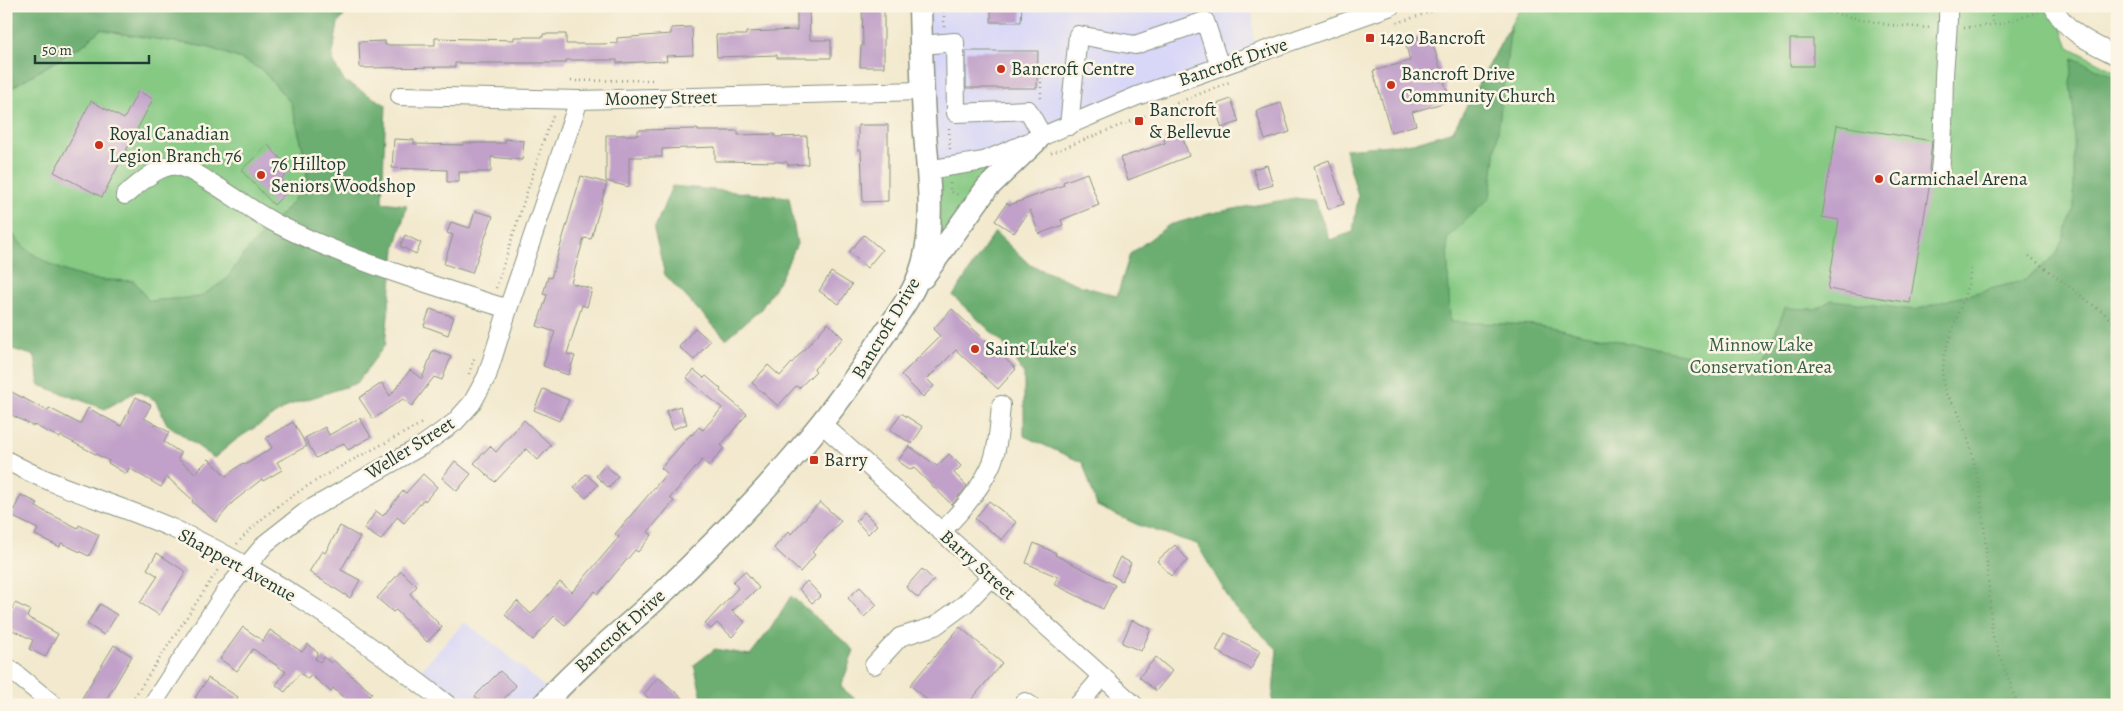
<svg xmlns="http://www.w3.org/2000/svg" width="2123" height="711" font-family="Alegreya,serif">
  <style>
    .built { fill: #d8d7f8 }
    .green { fill: #85c983; stroke: #52835c }
    .forest { fill: #6cad71; stroke: #467552 }
    .building { fill: #c1a1c9 }
    .lines { fill: none; stroke-linecap: round; stroke-linejoin: round }
    .minor-casing { stroke: #889381; stroke-width: 20 }
    .major-casing { stroke: #889381; stroke-width: 25 }
    .path { stroke: #889381; stroke-width: 2.5; stroke-dasharray: 1 4; stroke-linecap: butt }
    .minor { stroke: #fff; stroke-width: 18 }
    .major { stroke: #fff; stroke-width: 22 }
    .poi-dot { fill: #c8321e; stroke: #fcf5e5; stroke-width: 2 }
    .labels { text-anchor: middle; dominant-baseline: central; stroke-width: 5; stroke-linejoin: round; paint-order: stroke }
    .poi-label { font-size: 19px; fill: #1f3d34; stroke: #fcf5e5; text-anchor: start }
    .street-label { font-size: 19px; fill: #1f3d34; stroke: #fcf5e5 }
    .park-label { font-size: 19px; fill: #386048; stroke: #fcf5e5 }
  </style>
  <rect width="100%" height="100%" fill="#fcf5e5"/>
  <filter id="ink" filterUnits="userSpaceOnUse"><feTurbulence type="fractalNoise" baseFrequency=".02" numOctaves="2"/><feDisplacementMap in="SourceGraphic" scale="10" xChannelSelector="R" yChannelSelector="G"/><feConvolveMatrix kernelMatrix="1 2 1 2 8 2 1 2 1" color-interpolation-filters="sRGB"/></filter>
  <filter id="wash" filterUnits="userSpaceOnUse"><feTurbulence type="fractalNoise" baseFrequency=".0096" numOctaves="4" result="noise"/><feDisplacementMap in="SourceGraphic" scale="20" xChannelSelector="R" yChannelSelector="G"/><feGaussianBlur stdDeviation="1.12" result="paint"/><feColorMatrix in="noise" values="0 0 0 0 0 0 0 0 0 0 0 0 0 0 0 0 0 1.4 0 .05"/><feComposite in="paint" operator="in"/></filter>
  <g filter="url(#wash)">
    <rect width="100%" height="100%" fill="#f2e9ce"/>
    <!-- built -->
    <path class="built" d="M922,6H1252L1255,56L1038,140L929,171Z
      M464,622L489,640L566,705H450L415,677Z"/>
    <!-- green -->
    <path class="green" d="M1521,6H2053L2069,47L2117,72V705L1221,576L1453,131Z
      M101,29L124,34L207,47L241,59L262,70L291,103L304,153L308,182L289,206L246,252L226,280L200,297L149,301L134,281C120,280 105,281 92,279C61,273 15,252 6,220V95L14,86L83,45Z
      M1038,140L925,264L929,171Z"/>
    <!-- forest -->
    <path class="forest" d="M6,6H350L349,10L338,23L332,60L344,81L386,105L382,202L407,205L395,249L385,345L357,383L290,405L237,439L214,458L167,424L155,400L137,391L105,409L39,385L35,356L6,347V220C16,252 61,273 92,279C105,281 120,280 134,281L149,301L200,297L226,280L246,252L289,206L308,182L304,153L291,103L262,70L241,59L207,47L124,34L101,29L83,45L14,86L6,95Z
      M1511,25L1490,197L1447,239L1450,322L1540,325L1761,370L1785,308L1815,309L1832,300L1915,310L1944,301L2025,280L2057,254L2074,208V114L2070,84L2073,58L2117,78V705H1272L1277,649L1235,609L1197,544L1138,525L1097,506L1083,463L1024,436V374L1003,343L953,296L995,232L1030,265L1082,286L1117,296L1130,254L1169,225L1212,213L1295,198L1314,200L1330,240L1353,232L1358,196L1345,149L1413,143L1453,131Z
      M672,186L789,197L797,244L780,279L761,309L726,339L665,275L654,230Z
      M791,596L854,650L841,687L862,705H701L702,698L694,665L715,649L750,655L771,628Z"/>
    <g id="blocks">
      <!-- building -->
      <path class="building" d="M797,6H809L810,40H831V58H777V55L717,57L716,35H746V32L797,30Z
        M862,6H884V67H860L861,46H863Z
        M991,6H1022L1021,22H991Z
        M692,27L693,55L666,56L667,61L617,63V60H566V63H455V67L360,68L359,42L385,41V45H435V38L514,40V37H543V34H566V44H602L617,43V38L671,34V28Z
        M1430,34L1450,101L1412,112L1416,125L1391,132L1373,71L1410,61L1405,41Z
        M1790,39H1813V66H1790Z
        M966,51H1038L1037,88H966Z
        M138,91L153,99L102,197L54,172L91,101L124,119Z
        M1231,99L1239,122L1222,128L1214,105Z
        M1281,103L1290,132L1265,140L1256,111Z
        M858,125H888V201L863,202L861,150H858Z
        M1837,125L1932,141L1929,169L1931,175L1910,303L1828,289L1839,220L1822,217Z
        M698,129V131H738V135L775,134V137L807,136L808,164L788,165L787,162L715,161V147L662,149V157H629V187L606,181V135H638V130Z
        M1181,133L1189,156L1128,180L1120,158L1165,143L1164,139Z
        M394,139L414,140V144L463,145V143H505V139L524,141L522,160L491,157V172H459V182H447V170L392,168Z
        M268,145L291,170L281,179L290,189L274,205L241,170Z
        M1329,160L1344,204L1328,209L1314,166Z
        M1267,165L1273,185L1259,189L1253,169Z
        M1087,173L1099,205L1061,220L1063,225L1039,234L1030,210L1014,233L995,221L1007,203L1010,205L1064,185L1063,182Z
        M581,176L607,183L591,239L584,238L571,283L592,289L587,307L582,305L567,354L575,356L568,375L543,366L555,332L537,326L547,295L543,294L548,277L551,278Z
        M475,211L493,216L472,273L444,264L453,235L447,233L451,222L470,228Z
        M405,235L421,243L416,254L400,246Z
        M864,235L882,250L867,268L849,252Z
        M831,272L852,285L839,304L819,291Z
        M430,309L454,317L448,335L424,326Z
        M952,309L1016,369L998,389L956,350L927,379L934,386L923,397L901,375L940,336L933,329Z
        M828,323L843,338L814,369L816,371L799,388L796,386L778,406L752,383L768,365L780,376Z
        M695,328L710,341L694,360L679,347Z
        M433,350L451,357L442,380L434,377L412,406L403,399L373,419L359,398L382,383L390,396L410,370L422,379Z
        M694,370L704,378L706,376L721,389L720,391L747,414L721,445L724,448L709,466L702,460L670,498L674,501L648,532L652,535L638,552L635,550L598,594L595,591L565,625L554,616L533,640L505,615L517,601L531,614L560,582L572,592L619,537L615,534L667,473L661,468L691,434L692,435L699,427L703,430L722,408L687,378Z
        M6,389L48,411L49,408L80,424L88,408L121,426L136,397L151,405L144,418L169,432L164,442L181,453L178,459L195,473L209,459L226,476L243,463L245,465L272,448L266,438L293,422L307,446L277,462L282,470L263,481L262,479L233,502L216,522L192,502L193,500L167,477L161,487L129,468L126,474L108,463L109,461L61,436L60,438L34,425L33,426L6,412Z
        M543,389L569,400L559,421L534,410Z
        M680,406L687,424L673,429L666,411Z
        M901,413L923,427L912,444L890,430Z
        M360,418L371,437L348,450L344,443L316,458L305,438L325,427L329,435Z
        M524,420L551,445L538,460L526,449L495,482L474,463L490,446L496,452Z
        M909,446L937,466L949,454L961,466L954,473L967,486L952,505L913,467L911,470L898,461Z
        M455,461L471,474L457,491L442,478Z
        M605,465L618,476L609,488L596,476Z
        M423,474L437,487L425,501L424,499L404,523L397,517L381,540L364,529L376,511L383,516L403,491L406,493Z
        M586,474L598,485L586,498L574,488Z
        M21,495L38,503L36,507L78,528L79,525L99,535L89,556L61,543L60,547L35,535L38,529L11,516Z
        M989,501L1016,522L1002,540L975,519Z
        M820,502L841,521L812,552L815,555L800,572L774,548L789,531L791,534Z
        M864,512L877,525L868,534L856,521Z
        M340,526L360,537L341,570L360,580L350,598L309,572L322,551L325,553Z
        M1034,543L1056,553L1055,555L1115,585L1103,609L1054,584L1058,577L1026,563Z
        M1175,545L1188,560L1171,576L1157,561Z
        M157,553L186,572L159,615L140,603L158,576L147,569Z
        M1120,557L1131,563L1122,581L1111,575Z
        M922,569L934,580L918,598L906,587Z
        M401,571L417,586L410,594L442,627L427,642L396,610L393,612L377,598Z
        M745,571L759,588L732,611L745,622L732,637L717,623L711,629L705,624L738,588L733,582Z
        M807,581L821,596L812,603L799,589Z
        M860,587L877,605L864,617L848,598Z
        M15,603L30,610L27,617L58,634L45,657L29,649L33,640L6,627V620Z
        M100,604L117,615L104,635L87,624Z
        M1132,620L1151,629L1141,651L1122,643Z
        M243,627L263,641L270,630L302,652L308,644L318,653L315,659L320,662L324,657L331,663L333,660L372,693L369,696L379,705H352L333,688L331,692L311,675L308,679L300,673L285,692L276,685L286,672L253,649L237,671L220,659Z
        M960,627L1002,663L967,705H933L910,685Z
        M1225,633L1260,651L1251,669L1216,651Z
        M114,645L132,656L103,705H94L82,698Z
        M1156,657L1172,671L1156,691L1139,677Z
        M500,671L516,686L498,705H484L475,696Z
        M658,677L690,705H656L644,694Z
        M208,678L238,697L233,705H206L195,698Z"/>
    </g>
  </g>
  <g filter="url(#ink)">
    <use href="#blocks" fill-opacity="0" stroke="#889381" stroke-width="1"/>
    <g class="lines">
      <!-- minor casing -->
      <g class="minor-casing">
        <path id="minor" d="M2053,6C2066,33 2092,43 2117,56
          M921,45L955,42L956,113L1028,110L1043,137
          M400,96L579,100L922,91
          M1069,126L1078,35L1135,45L1205,21L1220,67
          M927,170L984,161L1137,96L1391,6
          M1940,170C1944,139 1943,108 1944,77C1945,52 1949,31 1948,6
          M125,195C139,184 159,164 177,166C187,168 197,174 205,179C230,193 253,212 279,225C351,261 431,285 508,309
          M822,424L1134,705
          M6,460C59,490 119,504 174,529C273,574 363,639 448,705
          M941,532C961,512 981,489 992,463C999,445 999,423 1001,405
          M874,665L900,637L935,626L965,604L991,577
          M6,666L54,705
          M1025,702L1030,705
          M152,705L226,591L266,543L307,511L423,445L455,422L472,403L487,376L508,309L579,100
          M1078,705L1102,677"/>
      </g>
      <!-- major casing -->
      <g class="major-casing">
        <path id="major" d="M923,277L987,188L1037,140
          M543,705C584,659 633,623 676,580C750,508 822,432 877,345C894,319 915,294 923,264C935,222 928,176 925,133C922,91 921,49 920,6"/>
      </g>
      <!-- path -->
      <path class="path" d="M944,6V27
        M1800,6L1889,25L1931,28
        M1990,6L1993,24
        M1397,23L1448,6
        M1964,28L1999,24L2039,12
        M571,81L652,80
        M1041,98V70
        M949,128L950,150
        M1051,153L1232,81
        M950,183V191L960,196
        M2029,256L2105,314L2117,327
        M1971,269L1969,282L1944,355L1942,379L1946,394L1957,409L1971,448L1980,491L1985,536L1992,634L2018,705
        M496,288L543,142L553,116
        M469,374L474,358
        M237,544C284,489 362,457 424,422
        M129,705L219,568"/>
      <!-- minor -->
      <use href="#minor" class="minor"/>
      <!-- major -->
      <use href="#major" class="major"/>
    </g>
  </g>
  <!-- markers -->
  <g class="poi-dot">
    <rect x="1365" y="33" width="10" height="10" rx="2.5"/>
    <circle cx="1001" cy="69" r="5"/>
    <circle cx="1391" cy="85" r="5"/>
    <rect x="1134" y="116" width="10" height="10" rx="2.5"/>
    <circle cx="99" cy="145" r="5"/>
    <circle cx="261" cy="175" r="5"/>
    <circle cx="1879" cy="179" r="5"/>
    <circle cx="975" cy="349" r="5"/>
    <rect x="809" y="455" width="10" height="10" rx="2.5"/>
  </g>
  <g class="labels">
    <!-- poi labels -->
    <g class="poi-label">
      <text x="1380" y="38">1420 Bancroft</text>
      <text x="1011" y="69">Bancroft Centre</text>
      <text x="1401" y="74">Bancroft Drive<tspan x="1401" dy="22">Community Church</tspan></text>
      <text x="1149" y="110">Bancroft<tspan x="1149" dy="22">&amp; Bellevue</tspan></text>
      <text x="109" y="134">Royal Canadian<tspan x="109" dy="22">Legion Branch 76</tspan></text>
      <text x="271" y="164">76 Hilltop<tspan x="271" dy="22">Seniors Woodshop</tspan></text>
      <text x="1889" y="179">Carmichael Arena</text>
      <text x="985" y="349">Saint Luke's</text>
      <text x="824" y="460">Barry</text>
    </g>
    <!-- street labels -->
    <g class="street-label">
      <text transform="translate(1233 62) rotate(-19)">Bancroft Drive</text>
      <text transform="translate(661 98) rotate(-1)">Mooney Street</text>
      <text transform="translate(886 328) rotate(-59)">Bancroft Drive</text>
      <text transform="translate(410 448) rotate(-32)">Weller Street</text>
      <text transform="translate(237 565) rotate(29)">Shappert Avenue</text>
      <text transform="translate(978 565) rotate(42)">Barry Street</text>
      <text transform="translate(620 631) rotate(-42)">Bancroft Drive</text>
    </g>
    <!-- park labels -->
    <g class="park-label">
      <text x="1761" y="345">Minnow Lake<tspan x="1761" dy="22">Conservation Area</tspan></text>
    </g>
  </g>
  <!-- margin -->
  <rect width="2123" height="711" fill="none" stroke="#fcf5e5" stroke-width="25"/>
  <!-- scale -->
  <path d="M35 55v8h114v-8" fill="none" stroke="#1f3d34" stroke-width="2.5"/>
  <text x="42" y="55" font-size="15" fill="#1f3d34" stroke="#fcf5e5" stroke-width="4" paint-order="stroke">50 m</text>
</svg>
